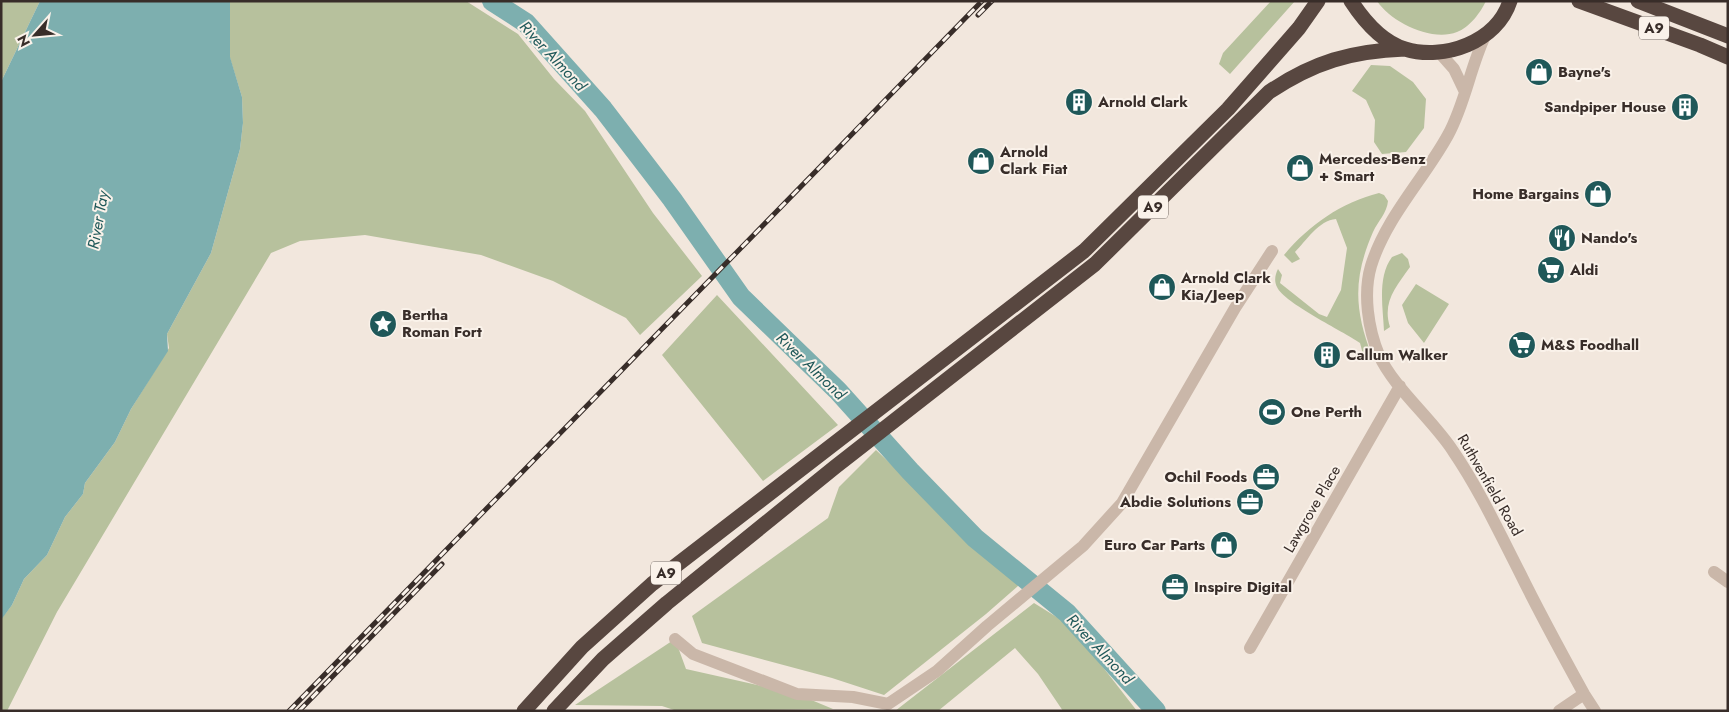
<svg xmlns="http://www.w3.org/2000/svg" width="1729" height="712" font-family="Jost,sans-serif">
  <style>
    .green { fill: #b7c19d }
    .water { fill: #7dafaf }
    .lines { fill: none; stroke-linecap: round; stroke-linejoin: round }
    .river { stroke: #7dafaf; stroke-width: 20 }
    .minor { stroke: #cab7a9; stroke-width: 12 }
    .highway { stroke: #584740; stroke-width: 15 }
    .rail-casing { stroke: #382d29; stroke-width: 5 }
    .rail { stroke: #faf2ea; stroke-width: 3; stroke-dasharray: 9; stroke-linecap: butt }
    .labels { text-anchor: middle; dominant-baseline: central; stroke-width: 4; stroke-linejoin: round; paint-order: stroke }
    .shield { fill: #faf2ea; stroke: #726863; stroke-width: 1 }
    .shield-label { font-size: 14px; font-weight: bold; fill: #382d29 }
    .poi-label { font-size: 15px; font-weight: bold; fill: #382d29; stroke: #faf2ea; text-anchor: start }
    .street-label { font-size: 15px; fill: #382d29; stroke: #faf2ea }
    .water-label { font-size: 16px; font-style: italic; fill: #1f5859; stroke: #faf2ea }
  </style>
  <rect width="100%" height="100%" fill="#f2e7dd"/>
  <!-- green -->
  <path class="green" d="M1,1H40L1,82Z
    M230,1H466L518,34L554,79L585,111L653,213L702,276L640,335L626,318L553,281L481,255L365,235L300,241L271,253L57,612L7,711H1L2,618L12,605L24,579L47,555L65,517L83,494L85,483L115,442L131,409L169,348L167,334L211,253L240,149L243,123L242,97L230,58Z
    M1271,1H1295L1230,74L1219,64L1223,53Z
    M1377,1H1486C1481,12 1469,28 1457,32C1431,42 1391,22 1377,1Z
    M1371,65L1390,66L1413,82L1426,99L1424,128L1406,152L1382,154L1374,142L1375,120L1366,100L1352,91Z
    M1379,193L1384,195L1388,201C1387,213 1378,221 1373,232C1353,278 1354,309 1372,356L1364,358L1360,343C1343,331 1284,303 1277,287C1274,281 1275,275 1278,269L1282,275L1280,283L1319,314L1327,317L1341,290L1347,248L1336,219C1319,220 1306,241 1295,252L1300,259L1292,263L1284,255C1310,224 1341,203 1379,193Z
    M1402,253L1408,259L1410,267C1396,287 1382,302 1390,327L1384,331C1383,308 1377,277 1392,257Z
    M1416,284L1449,304L1424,343L1408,323L1402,305Z
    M717,295L838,425L763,481L662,355Z
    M876,450L1019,585L986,614L884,695L832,678L702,643L692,616L828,518L839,487Z
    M1034,603L1071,626L1137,711H1063L1038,674L1015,648L938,711H895Z
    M675,639L686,669L797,694L833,709L677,711L662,706L575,705Z"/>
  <!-- water -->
  <path class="water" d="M40,1H230V57L242,97L243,123L240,149L211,253L167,334L168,351L131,409L115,442L85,483L83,494L65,517L47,555L24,579L12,605L1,620V82Z"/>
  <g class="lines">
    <!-- river -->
    <path class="river" d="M492,1L526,23L603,109L672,199L741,297L838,391L910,471L975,538L1067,613L1156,711"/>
    <!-- minor -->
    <path class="minor" d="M1485,36C1470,68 1465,104 1448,135C1424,179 1386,217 1371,266C1363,293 1368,329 1379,355C1393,387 1433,420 1453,451C1479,489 1499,532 1520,573C1540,614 1562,654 1584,694L1595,711
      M1438,51L1454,69L1465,92
      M1714,572L1728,582
      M675,639L693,654L797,694L853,697L888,704L937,671L987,626L1083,546L1122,503L1235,308L1272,251
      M1250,648L1400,386
      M1559,711L1584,694"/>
    <!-- highway -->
    <path class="highway" d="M1351,1C1364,21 1382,42 1405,49C1444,61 1497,42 1510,1
      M1579,1L1700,45L1728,57
      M1638,1L1728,36
      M524,711L582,647L652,584L1084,251L1228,109L1299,28L1318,1
      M554,711L603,659L667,603L835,467L1095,264L1269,92C1314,62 1351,51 1405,49"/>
    <!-- rail casing -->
    <g class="rail-casing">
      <path id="rail" d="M978,15L992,1
        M289,711L982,1
        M299,711L442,564"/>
    </g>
    <!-- rail -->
    <use href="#rail" class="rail"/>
  </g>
  <!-- icons -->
  <defs>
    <g id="shop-disc" transform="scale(1.4375)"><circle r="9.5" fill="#1f5859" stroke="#faf2ea"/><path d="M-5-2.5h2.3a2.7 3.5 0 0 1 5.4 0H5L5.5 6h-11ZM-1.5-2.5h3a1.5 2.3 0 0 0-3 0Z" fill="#fff"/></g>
    <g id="building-disc" transform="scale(1.4375)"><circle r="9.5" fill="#1f5859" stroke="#faf2ea"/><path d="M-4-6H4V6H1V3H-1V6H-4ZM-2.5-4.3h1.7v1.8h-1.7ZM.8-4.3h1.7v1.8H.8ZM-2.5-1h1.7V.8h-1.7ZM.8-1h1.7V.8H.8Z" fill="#fff"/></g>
    <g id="restaurant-disc" transform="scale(1.4375)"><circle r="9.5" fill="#1f5859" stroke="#faf2ea"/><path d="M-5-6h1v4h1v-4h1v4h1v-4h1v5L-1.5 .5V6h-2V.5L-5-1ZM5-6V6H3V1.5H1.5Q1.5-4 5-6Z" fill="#fff"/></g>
    <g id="supermarket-disc" transform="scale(1.4375)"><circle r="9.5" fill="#1f5859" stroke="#faf2ea"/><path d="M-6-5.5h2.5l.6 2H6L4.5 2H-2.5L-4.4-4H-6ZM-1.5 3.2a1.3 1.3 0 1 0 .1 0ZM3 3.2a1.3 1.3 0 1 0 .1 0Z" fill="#fff"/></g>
    <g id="sight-disc" transform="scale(1.4375)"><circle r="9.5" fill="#1f5859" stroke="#faf2ea"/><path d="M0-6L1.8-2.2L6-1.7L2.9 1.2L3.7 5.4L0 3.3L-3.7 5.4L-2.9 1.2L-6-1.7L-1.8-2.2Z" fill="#fff"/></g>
    <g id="stadium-disc" transform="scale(1.4375)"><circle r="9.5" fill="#1f5859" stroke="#faf2ea"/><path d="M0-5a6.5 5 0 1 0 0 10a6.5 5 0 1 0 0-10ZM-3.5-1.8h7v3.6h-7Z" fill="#fff"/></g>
    <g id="office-disc" transform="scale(1.4375)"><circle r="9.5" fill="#1f5859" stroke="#faf2ea"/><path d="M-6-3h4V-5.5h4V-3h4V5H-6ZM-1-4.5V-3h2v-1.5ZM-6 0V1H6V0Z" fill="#fff"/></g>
  </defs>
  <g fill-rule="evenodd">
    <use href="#shop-disc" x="1539" y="72"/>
    <use href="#building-disc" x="1079" y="102"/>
    <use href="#building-disc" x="1685" y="107"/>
    <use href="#shop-disc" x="981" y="161"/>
    <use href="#shop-disc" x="1300" y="168"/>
    <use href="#shop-disc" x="1598" y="194"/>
    <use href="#restaurant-disc" x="1562" y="238"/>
    <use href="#supermarket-disc" x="1551" y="270"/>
    <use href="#shop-disc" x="1162" y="287"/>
    <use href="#sight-disc" x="383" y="324"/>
    <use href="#supermarket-disc" x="1522" y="345"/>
    <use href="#building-disc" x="1327" y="355"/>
    <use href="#stadium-disc" x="1272" y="412"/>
    <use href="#office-disc" x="1266" y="477"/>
    <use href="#office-disc" x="1250" y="502"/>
    <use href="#shop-disc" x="1224" y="545"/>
    <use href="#office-disc" x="1175" y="587"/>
  </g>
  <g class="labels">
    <!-- shield labels -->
    <g class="shield">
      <rect x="1639" y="16.5" width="30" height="23" rx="4"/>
      <rect x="1138" y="195.5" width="30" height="23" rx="4"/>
      <rect x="651" y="561.5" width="30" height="23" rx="4"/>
    </g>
    <g class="shield-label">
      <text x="1654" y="28">A9</text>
      <text x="1153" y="207">A9</text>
      <text x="666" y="573">A9</text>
    </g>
    <!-- poi labels -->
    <g class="poi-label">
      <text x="1558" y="72">Bayne's</text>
      <text x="1098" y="102">Arnold Clark</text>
      <text x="1666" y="107" text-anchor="end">Sandpiper House</text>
      <text x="1000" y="152">Arnold<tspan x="1000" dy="17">Clark Fiat</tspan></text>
      <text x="1319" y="159">Mercedes-Benz<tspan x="1319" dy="17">+ Smart</tspan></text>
      <text x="1579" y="194" text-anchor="end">Home Bargains</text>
      <text x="1581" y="238">Nando's</text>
      <text x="1570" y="270">Aldi</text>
      <text x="1181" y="278">Arnold Clark<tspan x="1181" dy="17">Kia/Jeep</tspan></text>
      <text x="402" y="315">Bertha<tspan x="402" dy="17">Roman Fort</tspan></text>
      <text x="1541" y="345">M&amp;S Foodhall</text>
      <text x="1346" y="355">Callum Walker</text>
      <text x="1291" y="412">One Perth</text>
      <text x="1247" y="477" text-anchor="end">Ochil Foods</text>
      <text x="1231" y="502" text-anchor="end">Abdie Solutions</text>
      <text x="1205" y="545" text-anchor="end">Euro Car Parts</text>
      <text x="1194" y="587">Inspire Digital</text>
    </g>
    <!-- street labels -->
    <g class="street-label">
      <text transform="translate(1490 485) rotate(60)">Ruthvenfield Road</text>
      <text transform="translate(1312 509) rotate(-60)">Lawgrove Place</text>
    </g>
    <!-- water labels -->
    <g class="water-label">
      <text transform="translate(553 56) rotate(47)">River Almond</text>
      <text transform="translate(98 220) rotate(-80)">River Tay</text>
      <text transform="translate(811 366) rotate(44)">River Almond</text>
      <text transform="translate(1100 649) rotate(47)">River Almond</text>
    </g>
  </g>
  <!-- border -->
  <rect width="1729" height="712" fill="none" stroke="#382d29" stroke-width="5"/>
  <!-- north arrow -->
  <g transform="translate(35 35) rotate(243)" stroke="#faf2ea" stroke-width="4" paint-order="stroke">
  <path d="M0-4L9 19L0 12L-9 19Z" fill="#382d29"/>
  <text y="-8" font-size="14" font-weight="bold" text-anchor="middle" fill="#382d29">N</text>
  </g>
</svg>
